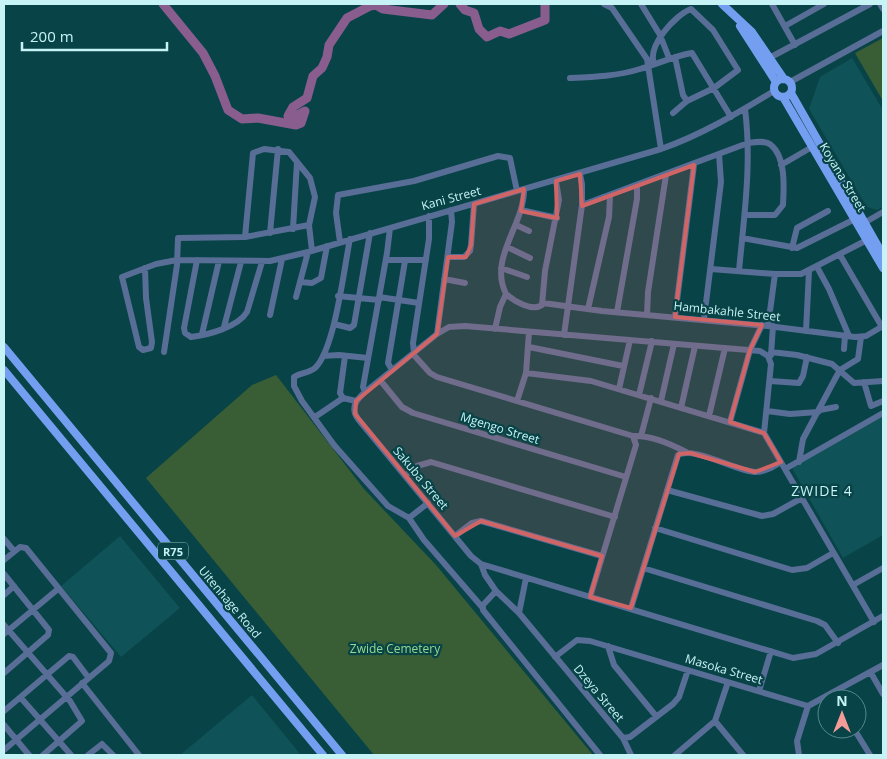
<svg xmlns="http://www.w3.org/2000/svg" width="887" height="759" font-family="'Open Sans',sans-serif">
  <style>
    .built { fill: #0f5257 }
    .green { fill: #395e35 }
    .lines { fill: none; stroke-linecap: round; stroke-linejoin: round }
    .river { stroke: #895e8f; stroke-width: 9 }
    .minor { stroke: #586e96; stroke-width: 6 }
    .major { stroke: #749ff0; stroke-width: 8 }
    .marked { fill: #d16566; fill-opacity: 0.2; stroke: #d16566; stroke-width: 4; stroke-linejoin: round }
    .labels { text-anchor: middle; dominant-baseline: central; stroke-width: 4.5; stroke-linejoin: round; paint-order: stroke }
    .shield { fill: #084347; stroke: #8dbec2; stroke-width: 1 }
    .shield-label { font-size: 11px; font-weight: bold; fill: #c6f3f6 }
    .street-label { font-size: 12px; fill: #c6f3f6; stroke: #084347 }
    .park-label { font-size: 12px; fill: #95d88e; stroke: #084347 }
    .neighbourhood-label { font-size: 14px; letter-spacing: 1px; fill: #c6f3f6; stroke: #084347 }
  </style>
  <rect width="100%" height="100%" fill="#084347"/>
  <!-- built -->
  <path class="built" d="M852,58L883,110V207L877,210L867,207L809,109L820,77Z
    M883,415V535L843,558L793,470V466Z
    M120,536L180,608L121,657L61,586Z
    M252,695L301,755H180Z"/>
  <!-- green -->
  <path class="green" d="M883,38V101L855,53Z
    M276,375L364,489L436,565L593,755H374L146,478L252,385Z"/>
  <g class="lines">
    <!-- river -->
    <path class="river" d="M163,4L203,53L215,76L228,110L242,119L258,118L296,125L301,123L305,111L292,118L288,116L293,107L307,98L313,76L322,68L327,57L329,45L347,18L370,6L376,5L383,9L432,15L444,4
      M460,4L465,10L474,13L479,29L487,37L500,31L509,34L545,20V4"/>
    <!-- minor -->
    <path class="minor" d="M604,4L612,8L647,59L661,149
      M641,4L660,35L669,58
      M772,4L795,45
      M880,4L883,9
      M785,26L824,4
      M771,57L870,4
      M654,64C647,46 675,15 691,9L713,30L738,70L714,88L687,101L683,95L675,57
      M570,78C593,77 618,76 640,69C657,64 674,56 692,53L731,117
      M790,82L883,31
      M673,113L687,101
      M781,165L812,147
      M582,205L748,143C755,142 765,140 771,145C786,157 784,188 783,205L775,215H745
      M521,210L557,218
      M864,223L883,212
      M516,225L529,231
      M293,229L297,162
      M270,233L278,149
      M245,237L253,153L264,149L289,152L310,178L315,197L309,225L312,251
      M742,238L797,248L855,219
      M350,239C344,268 335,349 315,368C309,373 300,373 294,377V386L302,401L334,445L388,506L409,518L424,540L482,607
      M340,242L336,213L338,195L414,181L498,156L510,158L517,191
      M507,247L530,258
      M792,248L797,228L828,211
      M840,255L882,327
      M448,257H464L470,251L471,245L474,204
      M197,260L184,328L185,333L191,337C208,335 238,327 247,312L262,262
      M386,260H426
      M817,267L829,289L849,336
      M145,268L146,298L152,342L151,348L143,350L139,347L122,277L156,264L177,260L270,261L308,252L661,149C701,135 738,113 774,91
      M501,268L527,277
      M711,269L775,274H801L867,240
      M739,271C744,216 752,164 745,109
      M444,279L465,283
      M300,282L312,283L321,278L327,246
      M506,294C514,301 532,312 542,305L545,271L559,200L556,181
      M506,294C488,258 525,224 524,189
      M338,296L379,300
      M296,297L308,252
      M379,297L419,303
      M543,303L602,311L768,326L855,337L866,336L883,326
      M588,309L609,217L610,196
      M617,312L637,199V186
      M270,315L282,259
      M647,315L648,292L666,175
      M675,317L694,165
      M704,319L721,182L719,154
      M334,324L350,328L354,325L370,233
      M768,326L775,274
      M224,327L241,262
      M495,329L500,307L506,294
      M806,331L809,271
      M202,334L219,261
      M437,334L452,222L451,210
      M564,335L582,205V184L580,174
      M529,347L623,366
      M844,349L845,336
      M164,352L177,265L178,238L245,237L309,225
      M771,352L797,355L832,364L854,383L883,381
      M414,353L413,343L429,239V216
      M413,354L430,373L437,377L633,436C651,435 671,444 686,452
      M771,355L773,326
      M323,356L339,355L368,358
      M345,356L340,393L343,398L356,401
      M392,370L388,363L405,261
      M526,373L591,381L764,433
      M380,380L402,407L413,413L626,477
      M770,381L799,383L803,376L807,357
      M864,382L871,406L883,401
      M619,389L630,340
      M365,392L363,387L387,253L390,228
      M639,395L652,341
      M517,401L526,373L529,332
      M661,401L674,344
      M681,408L695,346
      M820,410L836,407
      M767,411L790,414L818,412
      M709,416L725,348
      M315,417L343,398
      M730,422L750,350L762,325
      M764,433L771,364L768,356L760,351L465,326L449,327L437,334L365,392C356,400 350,408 358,419L471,556L481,564L793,658L816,654L883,616
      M764,433L874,622
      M641,436L651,398
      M799,462L803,439L835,379L840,370L858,359L861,337
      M785,469L883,413
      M405,476L417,466L431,462L615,517
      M667,490L762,516L773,514L802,498
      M409,518L428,503
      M655,528L792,570L807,568L833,553
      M455,536L472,523L481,521L602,556
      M4,539L14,551
      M4,560L20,547L26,548L111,653L109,661L4,750
      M481,564L485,575L496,591L483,605V610L600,755
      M643,568L817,621L825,625L838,643
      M4,574L49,630L48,635L4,673
      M526,578L519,613L623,738L630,737L673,704L679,697L688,670
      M853,585L883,568
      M496,591L519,613
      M4,595L14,586
      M590,597L636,445L633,436
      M631,608L678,455C694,446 736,471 755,472C765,472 773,467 781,462
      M4,625L70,701L82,721L43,755
      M4,634L58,589
      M608,646L614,665L656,716
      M555,657L577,640L590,641L808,706L883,665
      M871,673L883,694
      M82,683L139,755
      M759,691L771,651
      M21,698L71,755
      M4,711L69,656L73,657L88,677
      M715,721L743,755
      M4,725L29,755
      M854,729L870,755
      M623,738L631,755
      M88,755L102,744L113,755
      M675,755L715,721L728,682
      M799,755L797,741L808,706"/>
    <!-- major -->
    <path class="major" d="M722,4L752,32L784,79
      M740,26L776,82
      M774 88a9 9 0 1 1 18 0a9 9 0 1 1-18 0Z
      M791,93L883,255
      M783,97L883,268
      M4,347L342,755
      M4,370L323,755"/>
  </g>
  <!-- marked area -->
  <path class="marked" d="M694,165L675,317L762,325L750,350L730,422L764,433L781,462L755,472L690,453L679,454L631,608L590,597L602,556L481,521L455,536L355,414L356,401L437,334L448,257H466L471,245L474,204L524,189L521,211L557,218L556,181L580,174L582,206Z"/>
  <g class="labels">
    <!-- shield labels -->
    <rect class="shield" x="158" y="542.5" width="30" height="17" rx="4"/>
    <g class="shield-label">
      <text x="173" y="551">R75</text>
    </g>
    <!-- street labels -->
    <g class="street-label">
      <text transform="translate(843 177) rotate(59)">Koyana Street</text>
      <text transform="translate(451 198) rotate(-15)">Kani Street</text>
      <text transform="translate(727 311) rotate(6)">Hambakahle Street</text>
      <text transform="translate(500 428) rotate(17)">Mgengo Street</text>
      <text transform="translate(421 478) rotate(50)">Sakuba Street</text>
      <text transform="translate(230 602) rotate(50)">Uitenhage Road</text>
      <text transform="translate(724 669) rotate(16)">Masoka Street</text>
      <text transform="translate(599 693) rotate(50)">Dzeya Street</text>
    </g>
    <!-- park labels -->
    <g class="park-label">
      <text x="395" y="648">Zwide Cemetery</text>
    </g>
    <!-- neighbourhood labels -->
    <g class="neighbourhood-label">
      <text x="822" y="490">ZWIDE 4</text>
    </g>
  </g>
  <!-- border -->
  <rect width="887" height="759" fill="none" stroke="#c6f3f6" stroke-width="10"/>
  <!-- north arrow -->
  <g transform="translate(842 714)"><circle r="24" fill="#084347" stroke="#54898d"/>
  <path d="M0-4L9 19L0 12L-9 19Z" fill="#f59b98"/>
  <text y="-8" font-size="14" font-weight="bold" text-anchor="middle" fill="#c6f3f6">N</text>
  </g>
  <!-- scale -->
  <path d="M22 42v8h145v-8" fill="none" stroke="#c6f3f6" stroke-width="2.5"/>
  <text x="30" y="42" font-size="15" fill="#c6f3f6" stroke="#084347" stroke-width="4" paint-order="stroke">200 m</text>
</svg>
